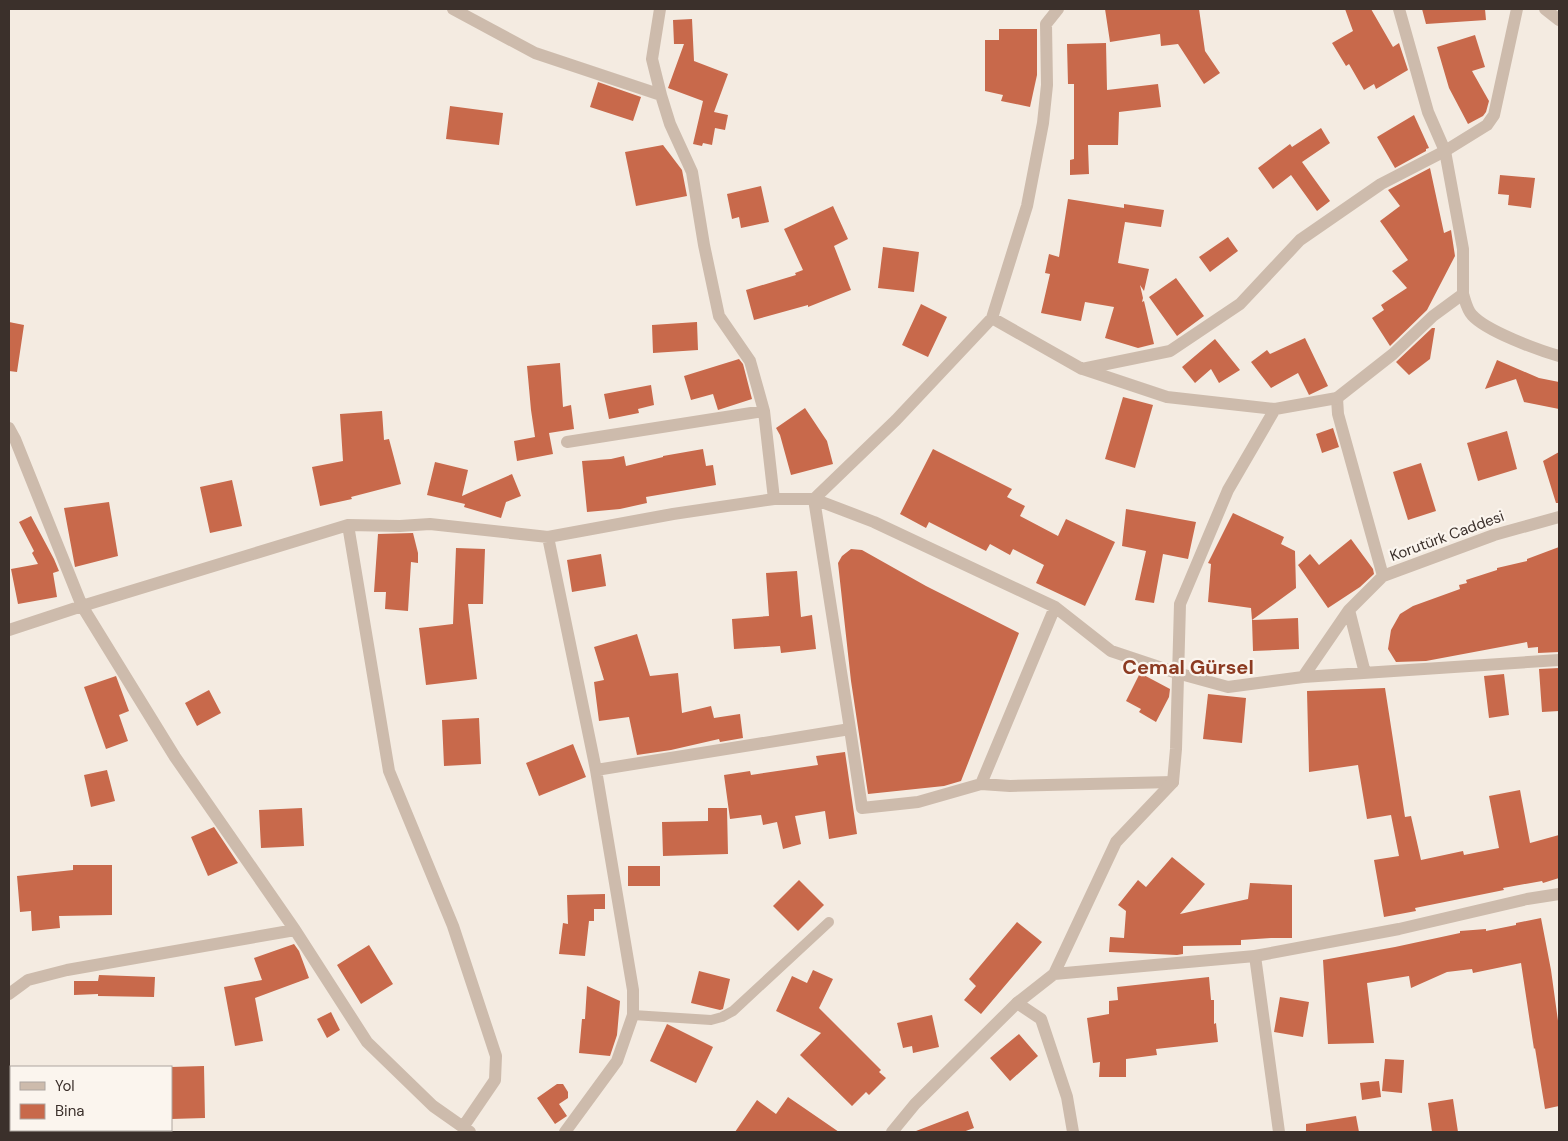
<svg xmlns="http://www.w3.org/2000/svg" width="1568" height="1141" font-family="'DM Sans',sans-serif">
  <style>
    .building { fill: #c8694b }
    .lines { fill: none; stroke-linecap: round; stroke-linejoin: round }
    .service { stroke: #cdbbac; stroke-width: 10 }
    .minor { stroke: #cdbbac; stroke-width: 12 }
    .tertiary { stroke: #cdbbac; stroke-width: 12 }
    .labels { text-anchor: middle; dominant-baseline: central; stroke-width: 4.5; stroke-linejoin: round; paint-order: stroke }
    .street-label { font-size: 15px; fill: #3b302b; stroke: #fbf5ee }
    .district-label { font-size: 20px; font-weight: bold; fill: #8c3b22; stroke: #fbf5ee }
  </style>
  <rect width="100%" height="100%" fill="#f4ebe1"/>
  <!-- building -->
  <path class="building" d="M1105,9H1199L1205,51L1220,73L1204,84L1178,44L1161,46L1160,34L1110,42Z
    M1345,9H1371L1393,47L1399,43L1408,70L1376,89L1374,84L1364,90L1349,64L1346,66L1332,43L1353,31Z
    M1422,9H1485L1486,20L1426,24Z
    M692,19L694,61L728,74L714,112L728,115L725,130L715,128L712,145L703,143L702,146L693,144L703,101L668,88L684,44H674L673,20Z
    M999,29H1037V75L1030,107L1001,101L1003,95L985,91V40H999Z
    M1475,35L1485,67L1472,71L1489,101L1486,112L1483,116L1468,124L1449,88L1437,47Z
    M1106,43L1107,90L1158,84L1161,107L1119,112L1118,145H1088L1089,174L1070,175V160L1074,159V84H1068L1067,44Z
    M598,82L641,97L633,121L590,107Z
    M450,106L503,113L499,145L446,139Z
    M1414,115L1429,148L1426,149V151L1395,168L1377,137Z
    M1321,128L1330,143L1302,162L1330,201L1317,211L1291,175L1273,189L1258,168L1290,144L1292,147Z
    M663,145L682,170L687,196L636,206L625,152Z
    M1430,168L1444,233L1451,230L1455,256L1427,310L1390,346L1372,318L1384,310L1381,305L1407,288L1392,271L1408,260L1380,221L1400,206L1388,190Z
    M1500,175L1535,178L1531,208L1508,205L1509,195L1498,194Z
    M761,186L769,222L741,228L739,217L732,219L727,194Z
    M1068,199L1124,208V204L1164,210L1161,227L1125,222L1118,263L1149,269L1144,291L1140,285L1143,298L1142,302L1144,301L1154,344L1138,348L1105,338L1114,307L1085,302L1081,321L1041,313L1050,274L1045,273L1049,254L1059,257Z
    M833,206L848,239L834,246L851,290L808,307V305L754,320L746,290L796,275L795,273L803,270L784,229Z
    M1228,237L1238,251L1210,272L1199,257Z
    M883,247L919,252L914,292L878,288Z
    M1176,278L1204,316L1177,336L1149,297Z
    M921,304L947,317L928,357L902,345Z
    M9,322L24,325L17,372L9,371Z
    M697,322L698,350L653,353L652,325Z
    M1432,328H1435L1430,359L1409,375L1396,362Z
    M1305,338L1328,386L1309,395L1298,373L1271,388L1251,362L1267,350L1270,354Z
    M1215,339L1240,370L1219,383L1211,369L1195,383L1182,367Z
    M739,359L743,364L752,399L718,410L713,394L691,400L684,376Z
    M1497,360L1539,378L1559,382V409L1524,402L1516,379L1485,389Z
    M560,363L563,407L571,405L574,429L549,433L553,454L517,461L514,441L535,437L531,410L527,366Z
    M651,385L654,405L638,409L639,413L609,419L604,394Z
    M1123,397L1153,405L1135,468L1105,459Z
    M805,408L827,441L833,464L791,475L780,435L776,428Z
    M382,411L384,440L389,439L401,484L351,497L352,499L320,506L312,467L343,461L340,414Z
    M1333,428L1339,447L1322,453L1316,434Z
    M1507,431L1517,469L1478,481L1467,443Z
    M703,449L706,466L713,465L716,485L646,497L647,503L620,509L587,512L582,461L611,459L624,456L626,466L663,457V456Z
    M933,449L1012,489L1007,497L1025,506L1020,516L1058,536L1066,519L1115,542L1085,606L1036,583L1044,565L1013,549L1010,555L990,544L986,551L929,522L926,528L900,514Z
    M1559,452V503H1556L1543,461Z
    M435,462L468,470L462,496L512,474L521,496L506,502L501,518L464,507L465,504L427,495Z
    M1421,463L1436,511L1408,520L1393,472Z
    M232,480L242,526L210,533L200,487Z
    M109,502L118,556L75,567L64,508Z
    M1126,509L1196,522L1188,559L1163,554L1154,603L1135,600L1146,551L1122,546Z
    M1233,513L1284,537L1281,544L1295,551L1296,588L1252,620L1251,608L1208,602L1211,564L1208,563Z
    M31,516L54,559L59,571L53,573L57,597L18,604L11,569L38,564L32,553L34,551L19,522Z
    M413,533L418,553V563L411,562L408,611L385,609L386,592H374L378,534Z
    M1351,539L1373,569L1374,574L1360,587L1328,608L1298,565L1310,554L1319,565Z
    M1559,547V652L1538,653V647L1528,648L1527,642L1426,661L1396,662L1388,649L1391,630L1400,614L1413,606L1460,589L1459,585L1467,583L1466,580L1497,570V568L1527,561V559Z
    M456,548L485,549L483,604H468L477,679L426,685L419,628L453,624Z
    M851,549L862,550L926,586L1019,633L961,781L944,786L868,794L851,681L838,563L842,556Z
    M601,554L606,586L572,592L567,560Z
    M797,571L801,617L812,615L816,649L781,653L780,646L734,649L732,619L769,616L766,573Z
    M1298,618L1299,649L1253,651L1252,620Z
    M637,634L650,676L678,673L682,713L711,706L714,718L740,714L743,738L720,742L719,739L671,750L637,755L629,717L599,721L594,682L604,680L594,647Z
    M1559,668V711L1542,712L1539,669Z
    M1140,673L1170,689L1169,697L1156,722L1139,712L1141,709L1126,701Z
    M1504,674L1509,715L1489,718L1484,676Z
    M116,676L129,711L119,715L128,741L106,749L84,687Z
    M1385,688L1405,817L1411,816L1421,860L1463,851L1464,855L1499,848L1489,796L1520,790L1530,843L1559,835V878L1543,883L1542,881L1503,888L1504,890L1415,908L1416,911L1384,917L1374,860L1399,856L1391,815L1367,819L1358,765L1309,772L1307,691Z
    M209,690L221,713L197,726L185,703Z
    M1208,694L1246,698L1242,743L1203,739Z
    M479,718L481,764L444,766L442,720Z
    M573,744L586,777L539,796L526,763Z
    M845,752L857,834L829,839L825,811L795,816L801,844L783,849L777,822L763,825L761,815L730,819L724,775L750,771L751,775L818,765L816,756Z
    M107,770L115,801L91,807L84,775Z
    M302,808L304,846L261,848L259,810Z
    M708,808H727L728,854L663,856L662,822L708,821Z
    M214,827L238,863L208,876L191,837Z
    M1172,857L1205,884L1180,914L1248,899L1250,883L1292,885V938H1271L1241,940V945L1183,946V954L1177,955L1109,952L1110,937L1124,938L1126,911L1118,905L1138,880L1146,887Z
    M73,865H112V915L59,916L60,928L32,931L31,911L20,912L17,876L73,870Z
    M628,866H660V886H628Z
    M799,880L824,905L798,931L773,906Z
    M605,894V909H594V921H589L585,956L559,954L563,923L568,924L567,895Z
    M1541,918L1551,970L1559,1028V1106L1545,1109L1535,1048L1534,1049L1521,963L1473,973L1472,969L1447,972L1411,988L1409,976L1367,983L1374,1043L1328,1044L1323,960L1395,947L1460,933V931L1486,929V931L1516,925V923Z
    M1017,922L1042,942L981,1014L964,1000L976,986L969,979Z
    M294,944L299,951L309,978L255,998L263,1041L235,1046L224,987L262,980L254,958Z
    M369,945L393,984L361,1004L337,965Z
    M813,970L833,979L819,1008L881,1070L879,1072L886,1078L869,1095L866,1092L852,1106L800,1055L821,1033L776,1011L792,976L807,983Z
    M699,971L730,979L723,1009L720,1010L691,1003Z
    M99,975L155,977L154,997L98,996V994L74,995V981H98Z
    M1209,977L1211,1000H1214V1024L1216,1023L1218,1042L1156,1049L1157,1055L1126,1059V1077H1099L1100,1062L1093,1063L1087,1018L1109,1014V1001L1118,1000L1117,987Z
    M587,986L620,1001L617,1035L610,1056L579,1053L582,1019H585Z
    M1280,997L1309,1002L1303,1037L1274,1032Z
    M331,1012L340,1030L327,1038L317,1019Z
    M932,1015L939,1047L913,1053L912,1046L903,1048L897,1023Z
    M667,1024L713,1047L696,1083L650,1061Z
    M1019,1034L1038,1056L1010,1081L990,1058Z
    M1385,1059L1404,1060L1402,1093L1382,1091Z
    M204,1066L205,1118L171,1119V1067Z
    M1379,1081L1381,1097L1362,1100L1360,1083Z
    M557,1084H563L568,1092V1098L559,1104L567,1116L555,1124L537,1098Z
    M788,1097L839,1132H735L757,1100L776,1114Z
    M1453,1099L1458,1132H1432L1428,1103Z
    M968,1111L974,1128L963,1132H917L916,1131Z
    M1356,1116L1359,1132H1306V1124Z"/>
  <g class="lines">
    <!-- service -->
    <path class="service" d="M633,1015L711,1020L722,1017L733,1011L829,922"/>
    <!-- minor -->
    <path class="minor" d="M453,9L535,53L661,95
      M660,9L652,59L661,95L670,124L692,172L704,245L719,316L750,361L764,411L774,499
      M1545,9L1559,20
      M1463,294C1465,300 1467,310 1472,315C1486,331 1538,350 1559,356
      M992,318L1082,369L1170,351L1240,304L1300,240L1381,184L1445,151L1487,125L1494,115L1517,9
      M1083,369L1167,397L1275,409
      M1337,398L1338,414L1383,576
      M9,428L15,439L82,606L175,757L295,930L367,1042L433,1106L470,1132
      M567,442L764,411
      M814,499L874,522L1055,607L1111,651L1177,673L1228,687L1303,677L1559,660
      M814,499L850,729
      M348,525L389,771L453,926L496,1056L495,1080L463,1127
      M548,537L596,770L633,990V1015L617,1061L565,1132
      M1349,610L1365,673
      M9,630L82,606L348,525L400,526L430,524L548,537L673,514L774,499H814L896,420L992,318L1027,206L1043,123L1047,85L1046,24L1058,9
      M1303,677L1349,610L1383,576L1494,535L1559,517
      M596,770L850,729L862,808L918,802L981,784L1010,786L1173,782
      M981,784L1055,607
      M1255,956L1279,1132
      M9,994L28,980L67,970L295,930
      M1017,1003L1041,1019L1067,1097L1073,1132"/>
    <!-- tertiary -->
    <path class="tertiary" d="M1054,974L1255,956L1399,929L1527,899L1559,894
      M892,1132L915,1104L1017,1003L1054,974L1116,842L1173,782L1176,749L1180,604L1228,490L1275,409L1337,398L1393,354L1433,316L1463,294V249L1445,151L1428,112L1399,9"/>
  </g>
  <g class="labels">
    <!-- street labels -->
    <g class="street-label">
      <text transform="translate(1447 536) rotate(-20)">Korutürk Caddesi</text>
    </g>
    <!-- district labels -->
    <g class="district-label">
      <text x="1188" y="667">Cemal Gürsel</text>
    </g>
  </g>
  <!-- border -->
  <rect width="1568" height="1141" fill="none" stroke="#3b302b" stroke-width="20"/>
  <!-- legend -->
  <rect x="10" y="1066" width="162" height="65" fill="#fbf5ee" stroke="#aea6a0"/>
  <rect x="20" y="1082" width="25" height="8" fill="#cdbbac" stroke="#aea6a0"/>
  <text x="55" y="1091" font-size="15" fill="#3b302b">Yol</text>
  <rect x="20" y="1104" width="25" height="15" fill="#c8694b" stroke="#aea6a0"/>
  <text x="55" y="1116" font-size="15" fill="#3b302b">Bina</text>
</svg>
